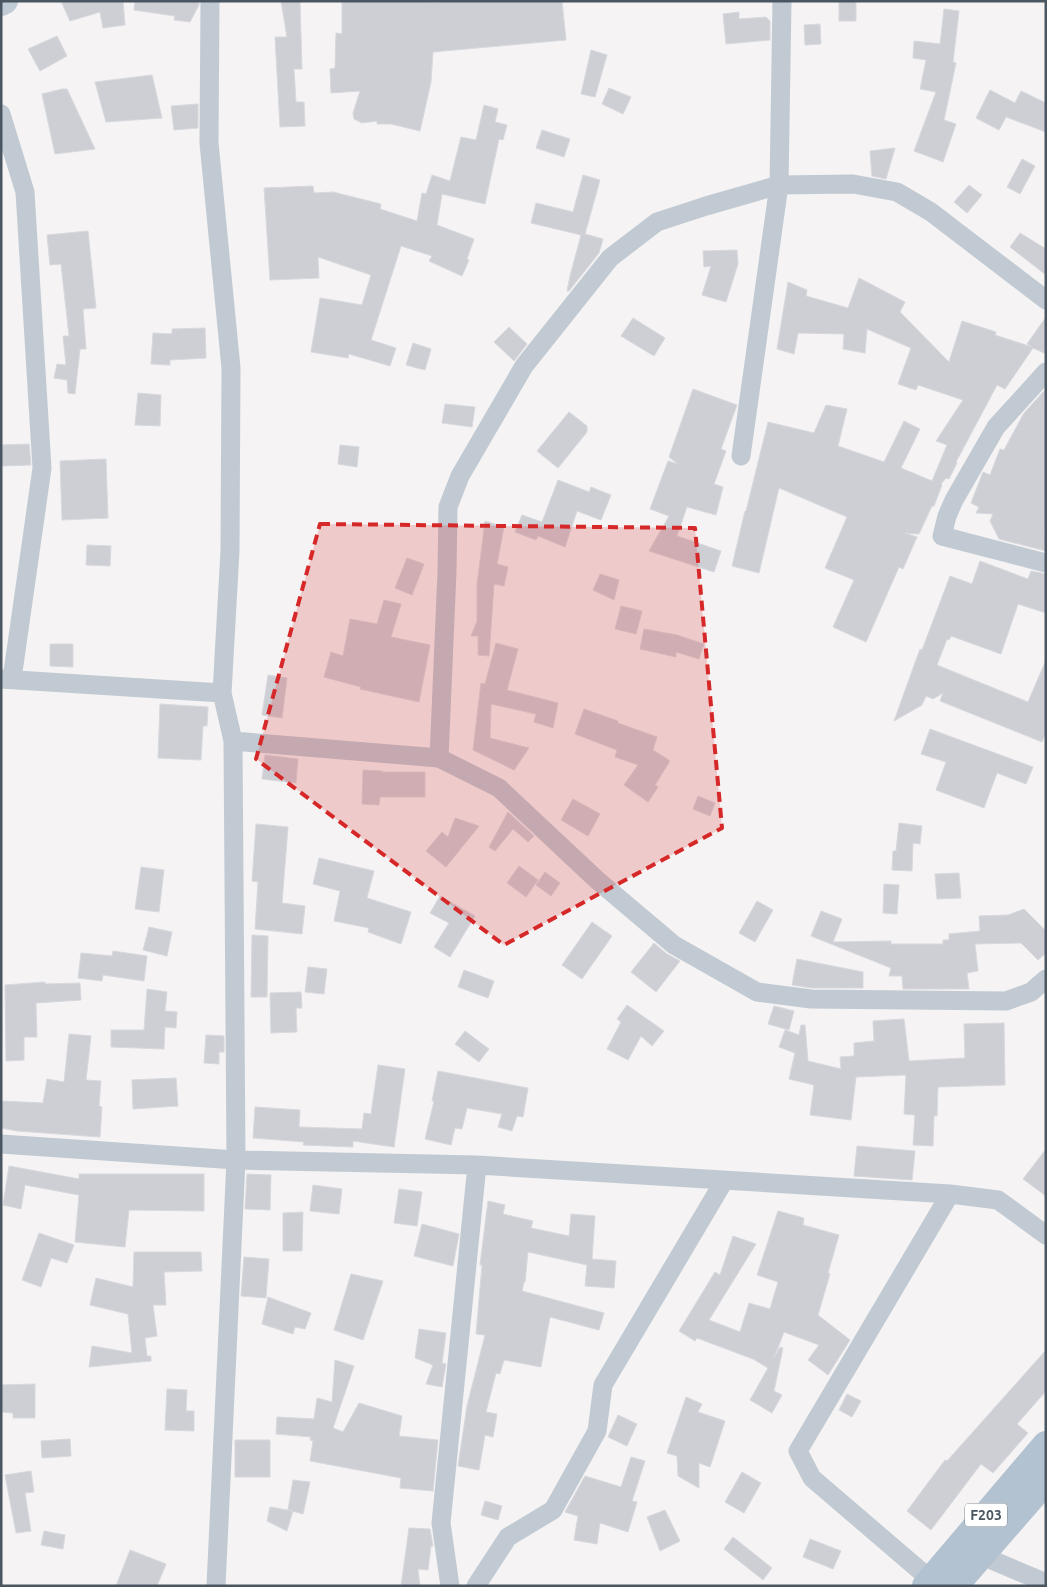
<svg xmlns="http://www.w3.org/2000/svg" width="1047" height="1587" font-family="Ubuntu,sans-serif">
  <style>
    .building { fill: #cdcfd5; stroke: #d7d9de }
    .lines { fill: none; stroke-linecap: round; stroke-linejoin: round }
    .street { stroke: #c1cad2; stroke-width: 19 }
    .secondary { stroke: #c1cbd6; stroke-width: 26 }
    .primary { stroke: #b3c2d1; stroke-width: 28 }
    .marked { fill: #d62828; fill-opacity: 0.2; stroke: #d62828; stroke-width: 4; stroke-dasharray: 10 6; stroke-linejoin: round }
    .labels { text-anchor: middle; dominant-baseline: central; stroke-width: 5; stroke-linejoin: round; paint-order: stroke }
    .shield { fill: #fff; stroke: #808990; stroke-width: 1 }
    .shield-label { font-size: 14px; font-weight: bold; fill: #4a5661 }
  </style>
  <rect width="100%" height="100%" fill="#f5f3f3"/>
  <!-- building -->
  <path class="building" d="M61,1H123L125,25L103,28L100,12L70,21Z
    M135,1H199V5L190,22L174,20L175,16L134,10Z
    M281,1H300L302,69H294L296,102H304L305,126L280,127L275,37H287Z
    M342,1H431V3L451,1H562L566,40L433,52L431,82L420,131L391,124H377V121L362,123L354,119L353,113L360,91L331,93L330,69L335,68L336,33L342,34Z
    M839,1H856V21H839Z
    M944,9L959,11L953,62L956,63L944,120L956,124L943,162L914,151L936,92L920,89L926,60L913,58L914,41L940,44Z
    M739,12V19L766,17L770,21V40L726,44L723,14Z
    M820,24L821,44L805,45L804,25Z
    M57,36L67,56L40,71L28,49Z
    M591,50L607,55L595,97L581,94Z
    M152,75L162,118L106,122L95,82Z
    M609,88L631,97L623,114L602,104Z
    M62,89H67L95,149L55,154L42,94Z
    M990,90L1015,103L1021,91L1046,103V132L1006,117L999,130L976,118Z
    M198,104V128L174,130L171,106Z
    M484,105L498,109L495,122L507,125L503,140L499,139L485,204L442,194L437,225L474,239L467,259L469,260L462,276L429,261L432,256L401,246L371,340L396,348L390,366L349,354L348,358L311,352L320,298L362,305L371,275L318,257L319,278L270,280L264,188L313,186L314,193L333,192L381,204L380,209L417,221L422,193L426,194L432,175L450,181L461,137L476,140Z
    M542,130L570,139L564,157L536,148Z
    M895,148L886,179L872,176L870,151Z
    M1022,159L1035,166L1020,194L1007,187Z
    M583,175L600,180L585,234L603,239L599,253L569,291H567L570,276L581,235L531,223L536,203L573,212Z
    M969,185L982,195L967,213L954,202Z
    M88,231L96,308L83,309L86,349H80L75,394L68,393L67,380L54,378L57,364L66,365L63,336H69L61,264L50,265L47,235Z
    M1020,233L1046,249V275L1010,247Z
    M737,250L738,264L726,302L702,295L711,266L704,267L703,251Z
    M859,278L905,302L900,312L949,362L962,321L996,332L995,335L1032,347L1027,344L1046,317V354L1033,348L1005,389L997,385L956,462L957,463L949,479L946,478L941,484L942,485L934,506H932L919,534L905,533L917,537L903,569L899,567L866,642L833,627L854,580L825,568L847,517L779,488L759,573L732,566L745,511H746L768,422L814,433L826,405L847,409L838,446L884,462L904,421L920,429L901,468L932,481L947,445L936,441L963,400L918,385L916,390L898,384L911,348L867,329L865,353L843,349L844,334L798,333L794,354L777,349L788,282L807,290L806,296L848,308Z
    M633,318L665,338L654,356L621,336Z
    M509,327L527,344L514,361L494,342Z
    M205,328L206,358L170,360V365L151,364L153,333L172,334V329Z
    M413,343L431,349L425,370L406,365Z
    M693,389L737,405L721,449L726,451L714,484L723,487L716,515L687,507L677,536L721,551L714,572L649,551L669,516L650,509L668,461L678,464L669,457Z
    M1045,390L1046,527L1044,535H1046V551L999,539L990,521L993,514L976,513L979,507L971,503L983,472L990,475L1000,449L1004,450L1024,413Z
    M138,393L161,395L160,426L135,425Z
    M445,404L475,407L472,427L442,423Z
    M569,412L587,426V432L558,468L537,451Z
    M29,444L31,465L1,466V445Z
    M340,445L359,447L357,467L338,464Z
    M106,459L108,518L62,520L60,461Z
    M558,480L589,492L591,487L611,495L601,520L577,511L565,547L538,536L536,540L515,532L522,515L542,522Z
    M485,521L504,527L497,564L508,567L504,586L494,584L489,656L478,655V636H471L477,621V585Z
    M87,545L111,546L110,566L86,565Z
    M407,558L424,564L412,595L395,588Z
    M980,561L1028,579L1031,571L1046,574V613L1018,604L1001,654L951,636L949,640L947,639L937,665L1028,702L1046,660V732L1042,742L940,701L943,693L933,699L926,696L922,705L894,721L920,649L922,650L950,576L972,584Z
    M600,574L619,580L614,600L593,590Z
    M384,600L401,604L391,637L430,645L419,702L360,689L361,687L324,677L331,652L343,656L350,619L377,624Z
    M621,606L642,611L636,634L615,629Z
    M644,629L677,635L704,644L699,659L676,652V657L640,649Z
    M496,643L518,649L507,690L558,703L553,728L534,722L536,714L491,704L490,738L529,748L514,770L473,750L481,683L485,684Z
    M50,644H73V667L50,666Z
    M268,675L287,678L282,718L262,715Z
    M160,704L208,707L207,726H203L201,760L158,758Z
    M584,709L618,721V723L657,737L653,750L670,761L655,785L658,787L648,802L624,785L638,765L615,757L617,750L575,734Z
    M930,729L1033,767L1026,784L997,773L984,808L936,790L946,762L921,754Z
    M265,755L298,759L296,783L262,779Z
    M363,770L382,771L381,772H425V797H380L379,805L362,804Z
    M698,796L715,803L710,816L693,809Z
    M573,799L600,814L588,836L561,820Z
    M508,812L534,836L528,842L513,829L495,851L489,847Z
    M455,818L479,826L446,867L426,851L442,832L448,837Z
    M899,823L922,826L920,844L913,843L912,871L892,870L893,851H896Z
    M256,824L288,827L282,903L305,906L302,934L255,929L258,882L252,881Z
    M319,858L374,871L367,898L411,912L401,944L368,932L369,928L334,921L340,891L313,884Z
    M519,866L538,880L526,897L507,883Z
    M141,867L164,870L159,912L135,909Z
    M545,872L560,883L551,896L536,885Z
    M959,873L961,898L937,899L935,874Z
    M884,884L899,885L897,914L883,913Z
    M440,896L475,916L450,957L434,947L449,923L430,913Z
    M757,901L773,910L755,942L739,933Z
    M1024,909L1046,931V953L1038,960L1021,943L975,944L978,971L967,973L969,989H903L902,976H889L891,968L811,936L821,911L842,919L833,942L891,941V944H943V940H949V934L980,931L979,916L1008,915Z
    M592,922L612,936L582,979L562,965Z
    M149,927L172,932L167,956L143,950Z
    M252,935L268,936L267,997H251Z
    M654,943L667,954L680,961L656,992L631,972Z
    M113,951L147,956L144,981L103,975L102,981L78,978L81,953L112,956Z
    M797,959L863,972V988H812L792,985Z
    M308,967L327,969L324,994L305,992Z
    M464,970L494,981L488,998L458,987Z
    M45,982V984L80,983L81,1000L36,1003L37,1037H24V1060L6,1061L5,985Z
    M147,989L167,992L165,1011L177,1012L176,1028L165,1027L164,1049L111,1047V1030H144Z
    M301,992L302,1008H296L297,1032L271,1033L270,993Z
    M627,1005L664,1031L652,1046L641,1036L628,1060L607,1049L621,1022L617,1019Z
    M774,1006L794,1011L789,1030L768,1024Z
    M904,1019L909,1061L965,1058L964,1024L1004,1023L1005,1085L938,1087L937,1116H934L933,1146L913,1145L915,1115L904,1114L906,1075L856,1077L851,1120L810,1115L814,1085L789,1079L795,1053L779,1047L785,1030L799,1035L801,1025H805L808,1061L841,1069L840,1057L854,1056V1043L874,1041L873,1021Z
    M465,1031L489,1049L479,1062L455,1044Z
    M69,1034L91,1036L86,1080L101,1081L99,1106L102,1107L100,1137L17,1131L1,1128V1101L43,1103L47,1079L64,1082Z
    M206,1035L224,1036V1052H219V1064L204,1063Z
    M378,1065L405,1069L394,1147L353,1141V1147L303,1145L304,1142L253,1138L255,1107L300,1110L299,1127L362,1129L364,1113L371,1114Z
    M438,1071L528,1088L523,1117L517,1116L512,1131L498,1127L502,1114L467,1108L462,1129L455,1128L451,1145L425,1139L434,1101H432Z
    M176,1078L178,1106L133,1109L132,1080Z
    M857,1146L915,1151L912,1180L854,1176Z
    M1046,1149V1196L1023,1179Z
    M9,1166L79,1179V1174H204V1211L129,1210L125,1247L75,1242L79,1195L25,1185L21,1209L3,1205Z
    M247,1174L271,1175L270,1210L245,1209Z
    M313,1185L342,1189L339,1214L310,1211Z
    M399,1189L422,1192L417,1226L394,1223Z
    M488,1201L505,1205L503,1214L533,1221L531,1228L569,1236L571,1214L595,1216L592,1259L616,1261L614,1288L585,1286L587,1265L528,1252L525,1282H524L522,1291L604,1313L599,1330L550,1317L541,1367L504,1360L500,1374L496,1373L486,1412L497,1414L493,1437L485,1435L479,1470L458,1466L467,1406L485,1335L476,1334L482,1265H480Z
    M778,1211L804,1218L803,1225L839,1235L828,1273L830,1274L818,1315L850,1340L828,1375L808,1360L819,1345L784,1332L774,1358L780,1347L783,1348L774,1391L782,1395L772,1413L750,1400L768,1368L753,1359L697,1338L695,1341L679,1331L715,1272L720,1275L733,1236L756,1244L709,1320L740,1332L749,1303L770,1309L778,1282L757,1275Z
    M303,1212L302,1251H283V1213Z
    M422,1224L459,1234L453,1266L414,1256Z
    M39,1233L74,1245L67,1263L51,1258L41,1287L22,1280Z
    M134,1252H201L202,1271L164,1272L166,1305H153L157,1336L145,1338L147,1356H151V1361L89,1367L92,1346L132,1353L128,1314L90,1305L96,1278L133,1287Z
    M244,1257L269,1259L266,1298L241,1296Z
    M351,1274L383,1281L363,1340L334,1330Z
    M268,1297L311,1313L305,1329L295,1327L293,1334L262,1324Z
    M419,1329L446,1333L442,1363L446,1364L442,1387L426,1384L433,1365L415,1358Z
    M1046,1350V1391L1017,1424L1028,1433L993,1473L981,1464L931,1530L907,1511L945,1460L947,1461Z
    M335,1360L354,1366L333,1428L343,1432L359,1403L402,1416L399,1436L438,1440L433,1491L400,1488L401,1478L310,1461L313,1441L310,1440L311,1437L276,1434L277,1417L314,1419L317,1398L332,1402Z
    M35,1384V1418H13V1413L1,1412V1385Z
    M167,1389L187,1390L186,1411H194V1431L165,1430Z
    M847,1394L861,1401L852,1417L839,1410Z
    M686,1397L702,1404L698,1412L725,1421L710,1467L699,1463V1488L678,1476L677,1456L667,1453Z
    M618,1415L637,1424L627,1446L608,1437Z
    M70,1439L71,1456L42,1458L41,1441Z
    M235,1440H270V1477H235Z
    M631,1457L645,1461L632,1501L637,1502L628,1532L600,1523L597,1544L574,1540L578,1516L565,1512L585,1476L621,1487Z
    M31,1471L34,1492L25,1493L31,1531L16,1533L5,1475Z
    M742,1472L761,1483L744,1513L725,1502Z
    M293,1480L310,1482L303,1514L288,1510Z
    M485,1501L502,1506L498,1520L481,1515Z
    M270,1507L293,1511L287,1531L267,1521Z
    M665,1510L680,1541L660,1551L647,1517Z
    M409,1528L430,1529L433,1546H431L428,1570L418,1569L420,1586H401Z
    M44,1531L65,1535L63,1549L41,1545Z
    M733,1537L772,1568L763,1580L724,1549Z
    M810,1539L841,1551L833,1569L803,1557Z
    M130,1550L166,1564L157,1586H116Z"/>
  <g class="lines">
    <!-- street -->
    <path class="street" d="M210,1L209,143L231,368L230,551L222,693L233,741L236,1160L216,1586
      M1,114L25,192L42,468L12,679
      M1046,372L996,427L954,500L947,516L942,536L1046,563
      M741,456L779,185L782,1
      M1,679L222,693
      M233,741L439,758L499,788L597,880L674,945L757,992L811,999L1006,1001L1031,992L1046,979
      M439,758L447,572L448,507L460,476L524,366L610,258L657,222L706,206L779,185L853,184L897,192L931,212L1046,300
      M1,1144L236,1160L477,1165L950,1194L998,1200L1046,1235
      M980,1555L1046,1583
      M931,1580L812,1478L798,1451L950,1194
      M450,1586L441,1523L477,1165
      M476,1586L508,1537L553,1510L597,1431L603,1385L724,1181"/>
    <!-- secondary -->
    <path class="secondary" d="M1,3L5,1"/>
    <!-- primary -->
    <path class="primary" d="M926,1586L1046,1445
      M954,1586L1046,1480"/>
  </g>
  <!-- marked area -->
  <path class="marked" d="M320,524L695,528L722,828L504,945L256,759Z"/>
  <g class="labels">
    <!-- shield labels -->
    <rect class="shield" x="965" y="1503.5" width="42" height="23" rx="4"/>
    <g class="shield-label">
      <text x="986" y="1515">F203</text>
    </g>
  </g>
  <!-- border -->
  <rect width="1047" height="1587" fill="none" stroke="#4a5661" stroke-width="5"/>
</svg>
